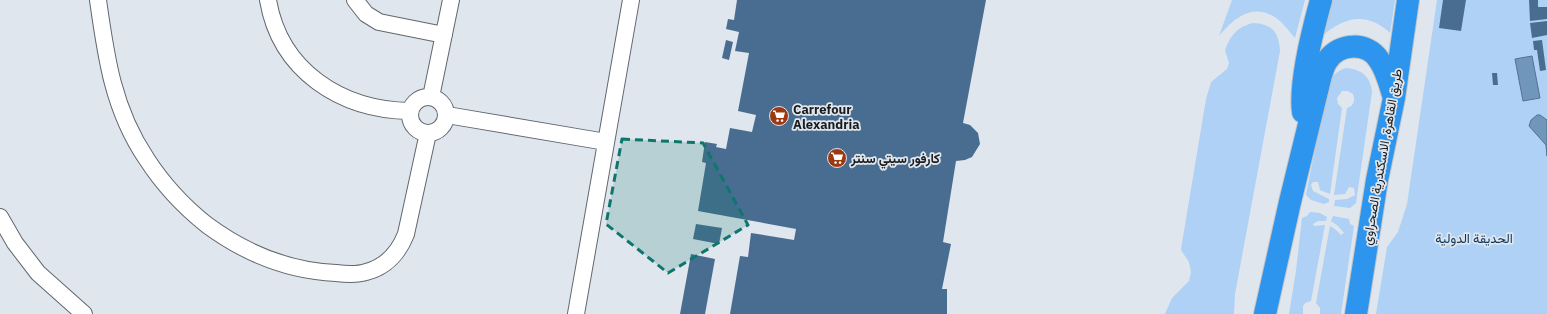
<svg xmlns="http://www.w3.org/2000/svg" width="1547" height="314" font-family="'IBM Plex Sans',Vazirmatn,sans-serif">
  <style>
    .green { fill: #aed1f5 }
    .water { fill: #7196bc; stroke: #57718d }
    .building { fill: #496d90 }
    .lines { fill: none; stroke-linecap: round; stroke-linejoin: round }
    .minor-casing { stroke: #61676d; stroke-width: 18 }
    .highway-casing { stroke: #c3c4c4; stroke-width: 24 }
    .minor { stroke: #fff; stroke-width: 16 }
    .highway { stroke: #2d95ee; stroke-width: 22 }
    .marked { fill: #0f766e; fill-opacity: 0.2; stroke: #0f766e; stroke-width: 3; stroke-dasharray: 8 5; stroke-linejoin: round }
    .labels { text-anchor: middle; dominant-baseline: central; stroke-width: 3.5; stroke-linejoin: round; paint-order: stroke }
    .poi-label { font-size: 13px; font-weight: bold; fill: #191c1e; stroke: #e0e6ee; text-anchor: start }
    .street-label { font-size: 13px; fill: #191c1e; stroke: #e0e6ee }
    .park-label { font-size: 13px; fill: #0a355a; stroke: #e0e6ee }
  </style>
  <rect width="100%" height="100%" fill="#e0e6ee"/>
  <!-- green -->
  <path class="green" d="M1232,0H1305L1295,38C1288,30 1282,21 1273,16C1251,3 1232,20 1219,36Z
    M1331,0H1395L1390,33C1368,12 1343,16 1322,37Z
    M1437,0H1547V314H1376L1387,247L1398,232L1407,204Z
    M1253,23C1272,24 1279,32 1280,51L1235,294L1234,314H1165L1172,298L1189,281L1191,272L1189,262L1181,250L1182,243L1206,99L1211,82L1227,69L1229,63L1225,50C1231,35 1237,27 1253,23Z
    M1346,68C1361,69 1371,77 1372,92L1356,203L1350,208L1334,206L1335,200L1347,199L1355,195L1354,188L1349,187L1345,194L1334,195L1347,108C1353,106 1356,101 1353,94L1348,91H1342L1337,98L1338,104L1342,108L1330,194L1320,190L1318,182H1313L1311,185L1313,191L1329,199V202L1324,204L1311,200L1306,195L1327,86C1332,76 1336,71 1346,68Z
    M1310,212L1320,213L1327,217L1326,221H1318L1313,224L1314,226L1325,225L1311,301L1305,303L1303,306V314H1289L1296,271L1302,218L1307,216Z
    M1333,216L1349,219L1350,224L1354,226L1341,314H1320V308L1316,303L1330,226L1335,229L1341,235L1344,233L1338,226L1331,221Z"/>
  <!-- water -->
  <path class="water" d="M1532,56L1540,98L1523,101L1515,59Z
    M1537,115H1540L1547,120V156L1546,145L1529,126L1531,120Z"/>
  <!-- building -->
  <path class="building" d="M737,0H986L963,123L970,125L978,133L980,144L972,157L965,160L956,161L943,242L951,244L942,289H947V314H730L740,256L748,257L751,233L794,240L796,229L698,211L706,163L702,162L705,142L717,144L716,147L726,149L730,128L752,132L756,115L738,111L749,53L735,51L739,32L726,29L728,19L734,20Z
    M1443,0H1466L1461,31L1439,28Z
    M1529,0H1538V7H1547V19L1530,21Z
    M1547,21V35L1532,38L1530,23Z
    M726,40L733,42L729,60L722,58Z
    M1542,40L1546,70L1540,71L1537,50H1534L1533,41Z
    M1492,73H1497L1498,85H1493Z
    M696,224L722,228L719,244L693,239Z
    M691,254L715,259L705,314H680Z"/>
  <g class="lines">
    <!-- minor casing -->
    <g class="minor-casing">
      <path id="minor" d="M98,0C106,57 113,109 146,158C162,183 183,206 207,225C245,253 289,271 336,273C345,274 357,275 366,272C386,267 399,252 406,234L428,133
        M268,0C280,71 341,110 410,111
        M355,0L366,14L379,22L444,35
        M410 115a18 18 0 1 1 36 0a18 18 0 1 1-36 0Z
        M431,97L451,0
        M447,115L606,142
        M0,217L15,243L38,273L84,314
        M576,314L631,0"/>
    </g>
    <!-- highway casing -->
    <g class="highway-casing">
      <path id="highway" d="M1303,112C1299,82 1313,29 1321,0
        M1265,314L1290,202L1321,75C1323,70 1324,65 1327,61C1339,42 1368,42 1379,60C1387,71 1390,86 1394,98
        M1356,314L1377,180L1394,98L1408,0"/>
    </g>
    <!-- minor -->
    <use href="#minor" class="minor"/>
    <!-- highway -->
    <use href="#highway" class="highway"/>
  </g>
  <!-- marked area -->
  <path class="marked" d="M622,139L703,143L748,225L668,273L606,224Z"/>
  <!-- icons -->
  <defs>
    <g id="supermarket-disc" transform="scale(1)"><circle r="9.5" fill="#9e380f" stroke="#e0e6ee"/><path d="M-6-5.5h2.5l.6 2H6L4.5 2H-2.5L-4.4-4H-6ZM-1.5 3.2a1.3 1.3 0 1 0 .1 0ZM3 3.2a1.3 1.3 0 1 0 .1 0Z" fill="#fff"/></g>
  </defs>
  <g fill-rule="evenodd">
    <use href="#supermarket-disc" x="779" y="116"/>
    <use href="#supermarket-disc" x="837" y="158"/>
  </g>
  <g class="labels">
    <!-- poi labels -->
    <g class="poi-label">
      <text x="793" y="109">Carrefour<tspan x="793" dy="15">Alexandria</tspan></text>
      <text x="851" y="158">كارفور سيتي سنتر</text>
    </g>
    <!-- street labels -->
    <g class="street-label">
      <text transform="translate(1382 157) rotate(-80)">طريق القاهرة, الاسكندرية الصحراوي</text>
    </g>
    <!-- park labels -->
    <g class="park-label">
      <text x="1474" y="238">الحديقة الدولية</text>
    </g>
  </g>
</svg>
